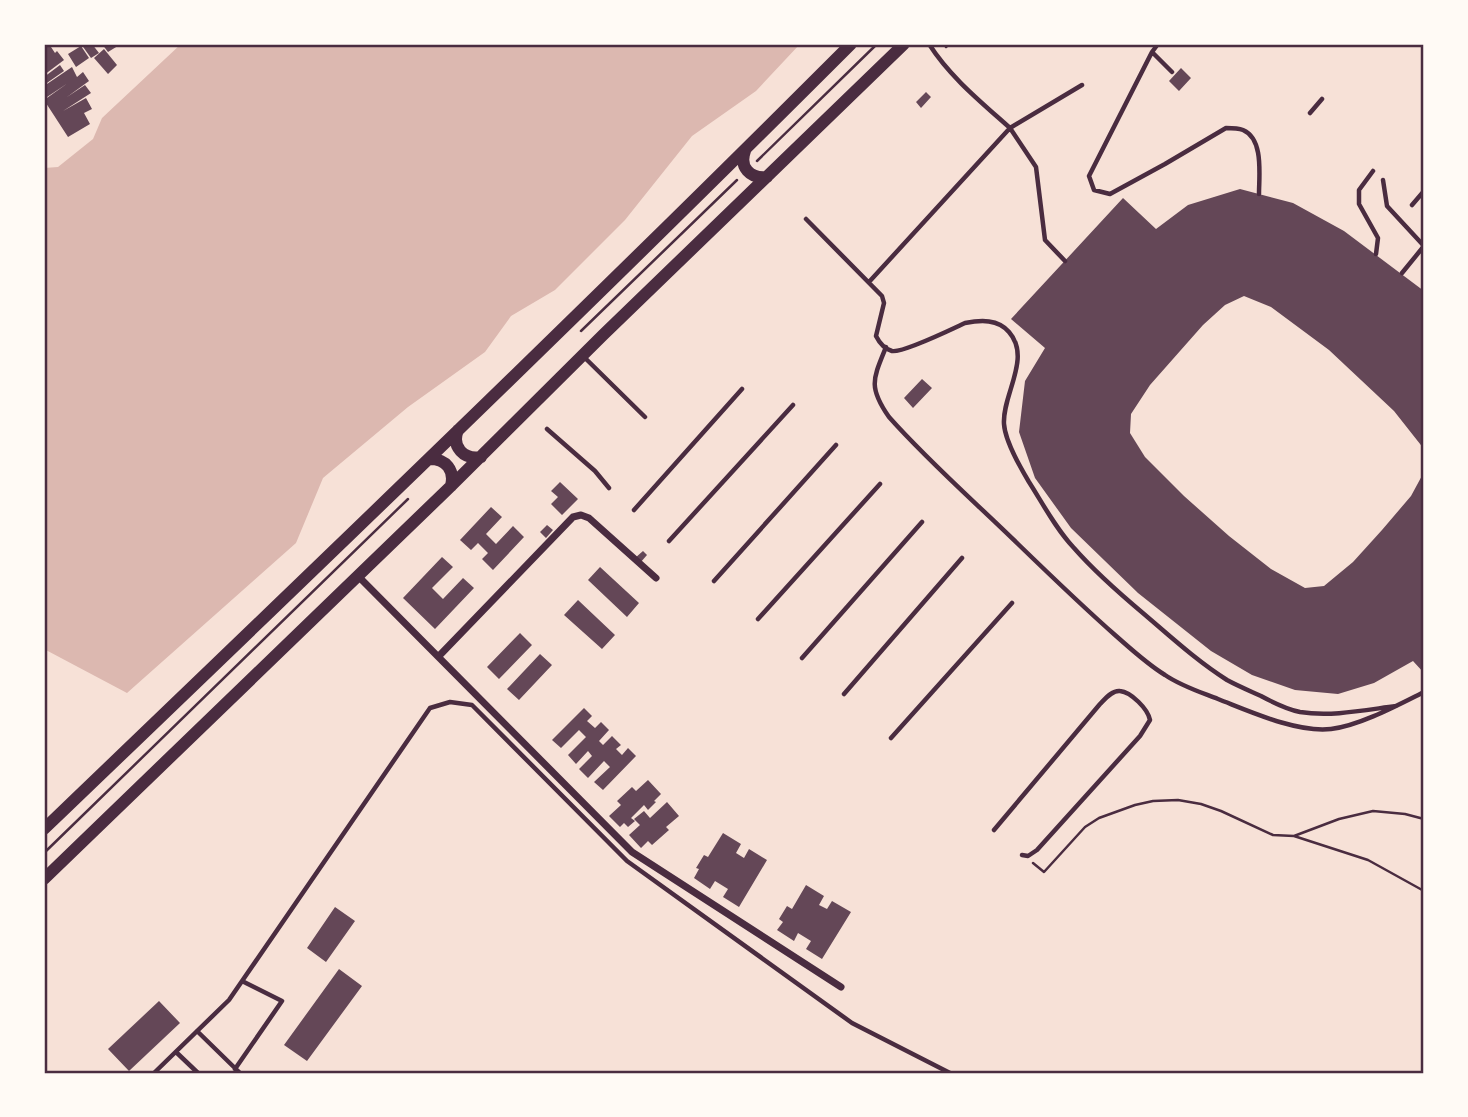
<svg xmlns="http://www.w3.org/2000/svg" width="1468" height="1117" font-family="'Nunito Sans',sans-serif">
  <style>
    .water { fill: #dcb8b0 }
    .building { fill: #644757 }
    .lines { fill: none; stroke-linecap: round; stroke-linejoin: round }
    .path { stroke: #4a2c40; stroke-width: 2.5 }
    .service { stroke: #4a2c40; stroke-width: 4.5 }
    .minor { stroke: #4a2c40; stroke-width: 7 }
    .primary { stroke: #4a2c40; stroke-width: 12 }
    .neatline { fill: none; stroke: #4a2c40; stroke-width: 2.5 }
  </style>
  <rect width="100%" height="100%" fill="#f7e1d7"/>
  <!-- water -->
  <path class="water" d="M181,44H800L756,91L692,136L625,220L555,290L511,316L485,352L408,407L323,478L296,543L127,693L44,649V168L58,167L93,139L102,118Z"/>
  <!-- building -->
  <path class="building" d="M49,44L55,53L57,51L64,60L44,75V48Z
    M81,44H92L99,53L91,58Z
    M102,44H121L108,52Z
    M81,46L89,58L76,67L68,54Z
    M104,49L117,65L108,74L94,58Z
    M60,65L64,71L44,85V77Z
    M72,67L77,77L83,72L89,81L67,97L85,85L91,93L63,111L86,98L92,109L84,113L90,124L68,137L44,100L68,83L47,97L44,92V86Z
    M1181,68L1191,78L1179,91L1169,81Z
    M926,92L931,97L921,108L916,102Z
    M1240,189L1293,203L1344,231L1424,291V449L1394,411L1329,350L1271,307L1244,296L1225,305L1203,325L1150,385L1131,414L1130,433L1145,457L1184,496L1229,536L1271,569L1305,588L1324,586L1353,562L1382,530L1411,496L1424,472V673L1413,661L1374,683L1338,694L1295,690L1252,675L1211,651L1138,593L1071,528L1035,478L1019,432L1025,381L1045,348L1011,319L1123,198L1156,229L1188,205Z
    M922,379L932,388L913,408L904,398Z
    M560,482L578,499L562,515L551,504L558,497L551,491Z
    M491,507L502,517L486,534L496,544L513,526L524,537L493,570L482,559L488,553L478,543L471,550L460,540Z
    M547,525L553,530L546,538L540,532Z
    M643,551L647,555L640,563L635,558Z
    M442,557L453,567L432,588L443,599L463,578L474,588L435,629L403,598Z
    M600,567L639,603L627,617L588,580Z
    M578,600L615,635L602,649L564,615Z
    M520,633L532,645L499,679L487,667Z
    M540,654L552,665L519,700L507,689Z
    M584,708L592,716L587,721L595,728L601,722L609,730L599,741L603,745L612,736L621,745L616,749L622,755L628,748L636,756L603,790L594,782L610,767L604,761L588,778L579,769L592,756L588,751L576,764L568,755L586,737L579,730L561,748L552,740Z
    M648,780L661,794L654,801L656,802L648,810L644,805L631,818L635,821L628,827L624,823L620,827L609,816L621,805L617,801L632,787L636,791Z
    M667,802L679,816L666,827L669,830L652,845L648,841L641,848L629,835L640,825L634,819L644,811L650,818Z
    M723,833L741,844L736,853L744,858L749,849L767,860L739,907L723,897L728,889L715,881L710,889L694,878L699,869L696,868L704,855L708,857Z
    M806,885L824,896L819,905L827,909L832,901L851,912L822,959L806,949L811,941L798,933L794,941L777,930L783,922L779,919L787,906L792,909Z
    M335,907L355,921L326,962L307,948Z
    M339,969L362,986L307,1061L284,1045Z
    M159,1001L180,1023L129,1071L108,1049Z"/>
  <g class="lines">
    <!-- path -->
    <path class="path" d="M946,47L949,44
      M757,161L877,44
      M581,331L737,180
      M1294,836L1368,860L1424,891
      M44,853L408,499
      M1033,863L1044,872L1085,827L1099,818L1135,805L1153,801L1178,800L1201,804L1221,811L1273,835L1294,836L1339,819L1373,811L1405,814L1424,819"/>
    <!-- service -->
    <path class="service" d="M1158,44L1152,52L1089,176L1094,190L1110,194L1165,164L1226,128C1231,128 1238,128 1243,130C1264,139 1259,175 1259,194
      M1152,52L1172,72
      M1310,113L1322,99
      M1373,171L1359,190V204L1378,238L1376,254
      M1383,180L1387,206L1424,246
      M1412,205L1424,191
      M806,219L882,296L884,303L876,336C879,342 885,349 892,351C903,353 952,329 965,323C981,320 998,319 1009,332C1032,358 1002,395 1004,424C1005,441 1020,467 1029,482C1043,504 1056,529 1074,548C1095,572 1119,593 1144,614C1171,637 1197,661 1227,680C1238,686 1250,691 1261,696C1274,703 1286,709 1300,712C1331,717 1365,710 1396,706
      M1065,261L1045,240L1036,167L1010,128L1082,85
      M1402,273L1424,246
      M869,282L1010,128C981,102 950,77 929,44
      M886,347C873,379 868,387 889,417C929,462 975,502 1018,544C1050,575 1082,606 1115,635C1131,649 1147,664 1165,675C1181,686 1200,692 1218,699C1249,711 1297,733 1331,729C1359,726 1398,705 1424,692
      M583,356L645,417
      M547,429L595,471L609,488
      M634,510L742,389
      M669,541L793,405
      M714,581L836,445
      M758,619L880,484
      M802,658L922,522
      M844,694L962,558
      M891,738L1012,603
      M994,830L1100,704C1105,699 1112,690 1120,691C1131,692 1148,709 1150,720L1140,736L1037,850L1028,856L1022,855
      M197,1031L240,1073
      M176,1052L198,1073
      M235,1069L282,1001L242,981
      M154,1073L229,1000L430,708L450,702L472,705L627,861L852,1023L950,1073"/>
    <!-- minor -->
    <path class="minor" d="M358,576L632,852L841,987
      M439,656L573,517L581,515L589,518L656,578"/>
    <!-- primary -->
    <path class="primary" d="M745,151C739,167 750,179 767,177
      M458,430C451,447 464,460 481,457
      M430,459C446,459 455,470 451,486
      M44,829C315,569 586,309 851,44
      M44,879L451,486L603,335L904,44"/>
  </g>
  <!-- border -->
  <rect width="1468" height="1117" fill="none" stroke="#fffaf5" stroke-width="91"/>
  <rect x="46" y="46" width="1376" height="1026" class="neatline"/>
</svg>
